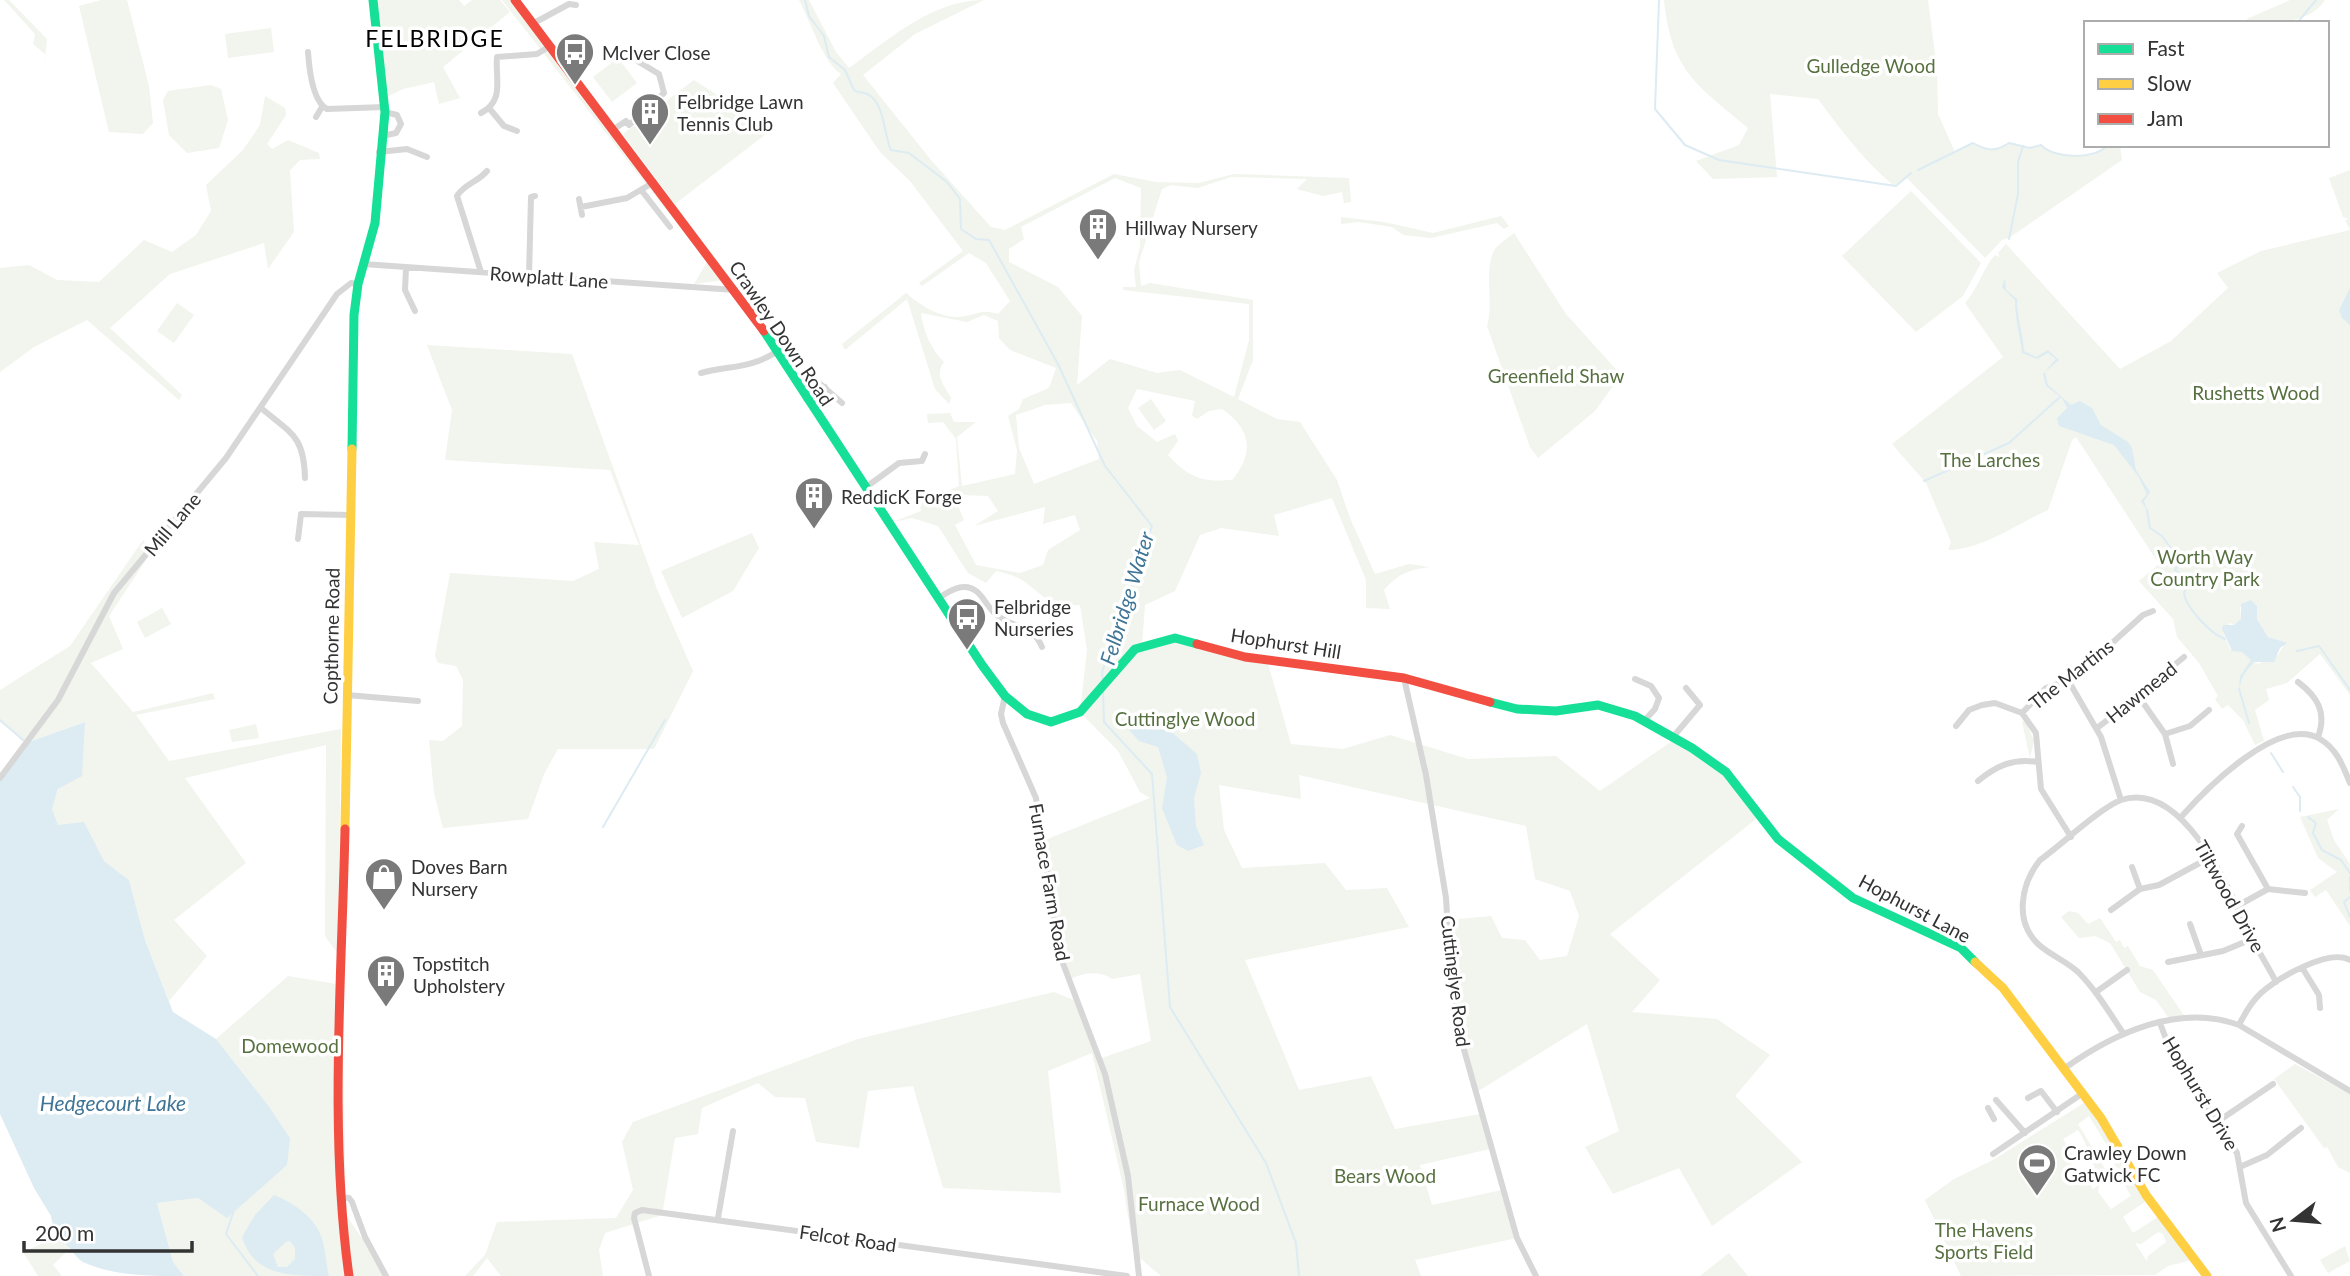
<svg xmlns="http://www.w3.org/2000/svg" width="2350" height="1276" font-family="Lato,sans-serif">
  <style>
    .green { fill: #f1f5ed; fill-rule: evenodd }
    .water { fill: #ddebf3; fill-rule: evenodd }
    .lines { fill: none; stroke-linecap: round; stroke-linejoin: round }
    .stream { stroke: #ddebf3; stroke-width: 2 }
    .street { stroke: #d7d7d7; stroke-width: 6 }
    .fast { stroke: #16e098; stroke-width: 9 }
    .slow { stroke: #ffcf43; stroke-width: 9 }
    .jam { stroke: #f24e42; stroke-width: 9 }
    .labels { text-anchor: middle; dominant-baseline: central; stroke-width: 7; stroke-linejoin: round; paint-order: stroke }
    .poi-label { font-size: 19px; fill: #333; stroke: #fff; text-anchor: start }
    .park-label { font-size: 19px; fill: #56703f; stroke: #fff }
    .street-label { font-size: 19px; fill: #333; stroke: #fff }
    .water-label { font-size: 21px; font-style: italic; fill: #3f7597; stroke: #fff }
    .quarter-label { font-size: 23px; letter-spacing: 2px; fill: #000; stroke: #fff }
  </style>
  <rect width="100%" height="100%" fill="#fff"/>
  <!-- green -->
  <path class="green" d="M4,0H9L47,39L44,68L45,54L33,44L35,34Z
    M101,0H127L149,86L153,123L143,134L109,132L79,6Z
    M373,0H459L464,6L472,0H500L510,12L443,67L460,98L439,104L434,82L403,89L385,98Z
    M502,0H511L724,280L694,284L707,262Z
    M799,0H809L836,52L849,68C889,39 933,0 984,0L915,34L863,75L931,160L991,227L1005,230L1114,174L1156,182L1199,183L1234,174L1349,178L1351,202L1344,203L1342,192L1323,196L1297,189L1307,179L1231,177L1198,188L1171,185L1162,189L1139,262L1141,286L1150,283L1253,300V360L1238,399L1277,419L1300,422L1337,480L1350,518L1375,574L1409,564L1430,567C1408,570 1398,574 1384,590L1390,609L1366,608V580L1332,498L1274,515L1279,536L1221,528L1200,535L1175,591L1145,605L1142,646L1175,638L1267,660L1291,744L1343,749L1390,735L1468,759L1556,756L1600,791L1675,739L1726,772L1760,816L1610,934L1660,980L1632,1012L1717,1019L1770,1055L1735,1096L1802,1162L1712,1226L1679,1168L1613,1194L1585,1147L1619,1131L1587,1024L1475,1093L1461,1039L1447,920L1491,916L1502,938L1525,940L1540,960L1567,956L1579,916L1570,891L1535,879L1526,826L1299,775L1301,799L1219,785L1224,830L1242,868L1325,863L1346,890L1387,888L1409,927L1245,960L1299,1090L1371,1076L1395,1129L1480,1114L1490,1149L1420,1165L1432,1205L1502,1190L1517,1238L1415,1260L1421,1276H1161L1134,1253L1123,1185L1092,1053L1048,1071L1061,1193L943,1188L913,1086L868,1091L859,1148L816,1142L805,1098L775,1097L758,1083L702,1108L698,1134L675,1138L662,1215L605,1233L599,1250L603,1276H501L487,1258L473,1276H465L485,1255L497,1222L616,1218L633,1190L622,1142L633,1122L858,1039L1054,992L1076,1001L1102,1058L1151,1041L1140,974L1112,979C1100,971 1084,972 1071,979L1062,950L1045,840L1150,798L1140,792L1118,751L1080,712L1087,650L1080,605C1048,607 1046,597 1022,580C1015,575 1004,573 996,571L986,583L968,573L938,526L912,518L893,522L921,511L920,505L910,507L959,486L956,439L943,422L928,423L927,414L950,413L954,422H976L957,437L962,486L1015,474L1017,450L1008,416L1019,409L1023,399L1049,388L1056,368L1010,350L999,338L998,321L984,315L967,322L921,313C923,331 931,349 944,362C934,375 944,385 951,398L949,404L935,389L907,299L845,350L842,344L906,293C921,306 944,321 966,316C982,313 981,309 998,314L1010,301L986,263L969,253L922,286L919,283L963,251L910,181L880,152L833,83L841,74C823,63 810,20 799,0ZM1115,178L1141,188L1140,247L1134,270L1136,287H1123V290L1249,304V340L1234,397L1180,370L1157,373L1110,359L1077,385L1082,316L1058,287L1009,262V249L1024,239L1021,227ZM1137,389L1195,401L1192,416L1197,419L1209,411L1222,409C1251,428 1255,454 1232,480C1201,482 1189,478 1168,455L1178,441L1175,434L1157,442L1137,426L1128,408ZM1071,403L1097,441L1099,459L1034,484L1019,448L1016,415L1045,405ZM962,495L988,496L998,511L974,526L1045,507L1043,524L1075,515L1080,530L1048,550L1043,565L1020,573L976,565L955,525L964,520L955,499Z
    M1664,0H1928L1937,69L1938,114L1955,152L1973,143C1987,151 1995,152 2009,143L2030,148L2041,145C2054,159 2094,160 2108,145H2120L2122,160L2009,238L2002,240L1985,258L1906,177L1894,186C1864,161 1841,130 1818,99L1770,94L1777,177L1713,179L1696,161L1739,145L1748,128C1697,85 1671,71 1664,0Z
    M2290,0H2325C2310,24 2274,23 2248,23L2247,19Z
    M271,28L274,52L228,58L225,34Z
    M618,58L637,83L612,102L593,77Z
    M694,80L771,130L675,204L623,134Z
    M211,85L221,89L228,120L219,148L187,153L169,135L163,100L168,91Z
    M265,96L285,108L286,115L267,144L272,149L288,140L319,153L320,159L300,160L290,170L294,232L268,269L264,243L170,274L110,328L182,395L179,400L87,320L34,347L0,372V268L29,265L57,280L99,282L144,240L172,252L196,235L211,211L206,185L243,150L260,125Z
    M2350,170V695L2320,654L2287,683L2266,689L2269,700L2255,710L2264,741L2255,745L2243,720L2228,705L2222,709L2215,699L2218,696L2199,663L2177,637L2173,619L2139,581L2159,564L2076,437L2072,440L2048,510C2016,524 1984,549 1948,550L1951,542L1926,483L1892,444L2003,357L1965,303C1978,289 1982,270 1995,255L2000,257L1998,253L2006,244L2120,369L2171,341L2228,288L2217,273L2261,251L2350,230L2345,220L2349,219L2343,217L2329,178ZM2257,606V619L2268,637L2285,643L2278,655L2258,664L2254,662L2244,673L2241,684L2240,676L2252,660L2242,652L2230,649L2223,632L2230,623L2234,625L2241,619L2240,607Z
    M1911,191L1981,263L1963,296L1916,332L1842,256Z
    M1501,216L1509,226L1504,229L1497,223L1431,238L1403,235L1392,227L1359,222L1341,224V217L1384,222L1433,233Z
    M1514,233L1566,314L1621,375L1595,411L1538,458L1530,447L1487,326C1494,303 1484,275 1493,253C1496,245 1507,239 1514,233Z
    M177,303L194,315L174,343L157,331Z
    M427,345L572,354L657,589L693,671L654,749H558L544,774L528,819L443,828L434,793L429,740L443,741L462,726L463,680L456,666L438,663L435,656L450,573L573,581L599,569L594,542L639,545L610,470L445,460L452,410Z
    M1151,399L1166,421L1154,430L1138,408Z
    M752,533L759,548L733,591L682,618L661,571Z
    M143,540L152,551L109,616L123,649L91,663L133,712L213,693L215,699L136,715L169,761L341,729L338,954L325,936L326,745L185,778L246,863L174,920L207,956L169,1001L145,940L129,880L104,861L84,823L58,825L51,809L84,722L26,743L0,722V690L70,646Z
    M162,608L171,624L145,638L137,622Z
    M2025,720L2034,741L2030,758L2022,722Z
    M256,724L259,738L232,742L229,730Z
    M2339,809L2327,820L2334,840L2350,864V926L2326,890L2315,897L2310,890L2337,872L2318,858L2300,817Z
    M2069,911L2078,913L2088,924L2100,918L2116,942L2120,940L2124,948L2128,946L2140,966L2153,970L2185,1017L2170,1020L2156,1000L2140,992L2110,943L2095,936L2079,938L2061,917Z
    M288,976L342,985L346,1215L388,1276H184L173,1262L157,1203L198,1198L227,1217L290,1138L268,1105L216,1039Z
    M2295,1064L2350,1094V1173L2338,1167L2327,1147L2324,1148L2274,1079Z
    M2083,1093L2149,1199L2123,1217L2133,1233L2161,1215L2192,1260L2168,1266L2155,1275L1961,1276L1925,1200L1954,1179L1993,1160L2084,1103ZM2089,1116L2117,1162L2114,1164L2121,1172L2116,1179L2120,1177L2131,1196L2111,1209L2098,1192L2099,1185L2093,1189L2090,1185L2093,1183L2091,1178L2109,1170V1167L2105,1169L2078,1124ZM2078,1130C2088,1145 2088,1154 2095,1168L2079,1177L2070,1161L2074,1157L2063,1139ZM2158,1232L2163,1234L2166,1242L2148,1256L2147,1261L2135,1243L2141,1244Z
    M55,1238L71,1247L53,1265L62,1276H38L23,1252Z
    M2345,1246L2350,1261L2328,1273L2320,1260Z
    M1729,1253L1748,1276H1700Z"/>
  <!-- water -->
  <path class="water" d="M2005,278L2006,290L2017,299C2017,319 2023,333 2024,351L2036,357L2048,350L2059,360L2045,372L2048,385L2071,405L2080,401L2092,408L2101,425L2128,442L2132,448L2136,470L2150,492L2144,501L2148,512L2141,501L2147,494L2138,476L2114,445L2059,426L2057,418L2067,408L2062,398L2046,386L2043,374L2056,359L2048,353L2037,359L2022,353C2020,334 2015,320 2015,300L2002,287Z
    M2350,288V325L2342,318L2339,310Z
    M2251,600L2257,606V619L2268,637L2287,643L2280,648L2274,662H2254L2244,674L2239,689L2240,676L2251,660L2242,652L2232,651L2222,629L2223,625H2234L2241,619V604Z
    M1152,715L1197,754L1201,773L1194,798L1196,826L1204,845L1188,851L1177,845L1162,808L1167,777L1158,747L1139,741L1129,730L1132,718Z
    M85,722L82,776L58,789L52,809L58,825L84,822L104,861L129,880L145,940L173,1012L216,1039L268,1105L290,1138L287,1165L227,1218L198,1198L157,1203L173,1262L184,1276C149,1276 113,1276 83,1262C72,1255 70,1243 55,1238L51,1216L34,1188L0,1114V778L26,743Z
    M274,1195C295,1204 317,1218 323,1242C326,1253 326,1265 329,1276C289,1276 254,1276 242,1237L255,1215ZM286,1242L290,1241L295,1248V1259L287,1267H278L273,1254Z"/>
  <g class="lines">
    <!-- stream -->
    <path class="stream" d="M805,0L809,16L824,36L829,57L845,70L854,90C859,94 864,91 869,95C885,105 883,132 891,150L909,153L947,182L960,199L961,229L976,239L989,240L1058,364L1105,466L1152,526L1102,672L1103,682
      M1659,0L1655,109L1685,145L1719,160L1896,186L1911,173
      M2297,23L2316,0
      M1918,170L1973,143C1987,151 1995,152 2009,143L2030,148L2041,145C2054,159 2094,160 2108,145
      M2009,239L2018,194V162L2023,146
      M1924,481L2009,443L2060,397
      M2147,510L2150,528L2162,536L2180,561L2175,570L2192,582L2184,592C2184,606 2212,635 2225,639
      M2297,651L2319,646L2350,690
      M2239,689L2249,723
      M1103,691L1104,722L1152,774L1170,1007L1266,1163L1296,1243L1299,1276
      M0,720L23,740
      M2271,753L2283,772
      M2293,787L2300,797V811
      M2308,817L2316,823L2313,833L2322,850L2341,860L2350,873
      M603,827L665,720
      M2350,877V882
      M2350,885V891
      M2350,897L2344,902L2350,917
      M235,1207L226,1234L258,1276"/>
    <!-- street -->
    <path class="street" d="M534,23L569,4L576,5
      M308,52C309,67 312,101 327,109L385,107
      M489,108L504,126L517,131
      M481,113C505,100 495,80 497,57L537,54L550,46
      M316,117L322,107
      M614,129L626,121L629,125L664,93L659,74L624,53
      M382,136L396,133L401,124L397,115L385,112
      M379,152L407,149L427,157
      M642,191L670,227
      M579,199L582,215
      M581,207L627,198L654,182
      M363,264L735,290
      M406,268L405,290L415,311
      M481,272L457,196C464,184 478,182 487,171
      M529,276L531,197L535,196
      M701,373C727,366 753,368 776,352
      M810,375L842,403
      M806,399L825,387
      M261,408C292,434 304,436 305,478
      M865,488L899,463L922,461L925,454
      M298,539L301,514L351,515
      M938,598C946,594 954,587 963,587C982,586 985,608 999,617C1016,628 1034,626 1042,647
      M1404,678L1426,775L1446,898L1450,962L1461,1039L1517,1238L1536,1276
      M1635,679L1651,686L1659,698L1655,709L1644,721
      M2068,680L2101,737L2121,800
      M2298,682C2318,697 2327,713 2318,737
      M347,695L418,701
      M1005,696L1001,714L1003,723L1036,798L1059,953L1105,1074L1128,1176L1139,1276
      M2139,697L2165,734L2173,764
      M2022,713L2046,688L2068,680L2091,662L2143,615L2153,611
      M1956,726L1969,710L1982,705L1995,703L2022,713L2036,733L2041,789L2071,837
      M2097,728C2128,705 2155,681 2184,657
      M2165,734L2190,726L2209,710
      M1673,737L1700,705L1686,688
      M0,778L58,700L114,593L226,458L337,294L351,283L358,284
      M1978,781C1996,766 2013,758 2037,762
      M2181,817C2205,790 2279,714 2320,739C2337,749 2343,766 2350,783
      M2242,826L2237,834L2268,889
      M2132,867L2140,889
      M2239,905L2268,889L2305,893
      M2111,910L2140,889L2159,885L2209,858
      M2190,924L2201,955
      M2168,962L2223,951L2252,939
      M2303,969L2319,995L2320,1008
      M2096,992L2127,970
      M2160,1023L2171,1052L2237,1153L2246,1203L2291,1276
      M2239,1025C2245,1013 2251,1002 2261,993C2278,978 2329,948 2350,960
      M2123,1033C2109,1012 2096,990 2078,972C2066,961 2050,955 2038,944C2014,921 2021,884 2040,860C2060,846 2100,808 2121,800C2184,779 2231,893 2250,935C2258,951 2268,966 2276,982
      M2065,1068C2114,1033 2179,1003 2239,1025L2350,1091
      M2028,1098L2041,1091L2057,1112
      M1996,1100L2025,1133
      M1988,1108L1994,1119
      M2217,1122L2273,1084
      M1993,1154L2083,1093
      M2242,1166L2267,1155L2301,1128
      M340,1197L349,1198L352,1202L365,1237L386,1276
      M718,1218L733,1131
      M649,1276L634,1218L635,1213L642,1210L1127,1276"/>
    <!-- fast -->
    <path class="fast" d="M764,331L982,665L1005,696L1027,714L1051,722L1080,712L1135,649L1175,638L1197,644
      M352,449L354,315L358,284L375,223L385,112L373,0
      M1490,702L1517,709L1556,711L1598,705L1635,716L1692,748L1726,772L1778,839L1853,898L1961,948L1975,962"/>
    <!-- slow -->
    <path class="slow" d="M345,829L352,449
      M1975,962L2003,988L2101,1118L2146,1195L2207,1276"/>
    <!-- jam -->
    <path class="jam" d="M515,0L764,331
      M1197,644L1245,657L1404,678L1490,702
      M345,829C342,974 329,1133 349,1276"/>
  </g>
  <!-- icons -->
  <defs>
    <g id="bus-pin" transform="scale(2.0125)"><path d="M0 17L-7.5 6A9.5 9.5 0 1 1 7.5 6Z" fill="#7a7a7a" stroke="#fff"/><path d="M-5-6H5V4H4V6H2V4H-2V6H-4V4H-5ZM-3.5-4V0h7V-4ZM-3.5 1.2v1.5H-2V1.2ZM2 1.2v1.5H3.5V1.2Z" fill="#fff"/></g>
    <g id="building-pin" transform="scale(2.0125)"><path d="M0 17L-7.5 6A9.5 9.5 0 1 1 7.5 6Z" fill="#7a7a7a" stroke="#fff"/><path d="M-4-6H4V6H1V3H-1V6H-4ZM-2.5-4.3h1.7v1.8h-1.7ZM.8-4.3h1.7v1.8H.8ZM-2.5-1h1.7V.8h-1.7ZM.8-1h1.7V.8H.8Z" fill="#fff"/></g>
    <g id="shop-pin" transform="scale(2.0125)"><path d="M0 17L-7.5 6A9.5 9.5 0 1 1 7.5 6Z" fill="#7a7a7a" stroke="#fff"/><path d="M-5-2.5h2.3a2.7 3.5 0 0 1 5.4 0H5L5.5 6h-11ZM-1.5-2.5h3a1.5 2.3 0 0 0-3 0Z" fill="#fff"/></g>
    <g id="stadium-pin" transform="scale(2.0125)"><path d="M0 17L-7.5 6A9.5 9.5 0 1 1 7.5 6Z" fill="#7a7a7a" stroke="#fff"/><path d="M0-5a6.5 5 0 1 0 0 10a6.5 5 0 1 0 0-10ZM-3.5-1.8h7v3.6h-7Z" fill="#fff"/></g>
  </defs>
  <g fill-rule="evenodd">
    <use href="#bus-pin" x="575" y="52"/>
    <use href="#building-pin" x="650" y="112"/>
    <use href="#building-pin" x="1098" y="227"/>
    <use href="#building-pin" x="814" y="496"/>
    <use href="#bus-pin" x="967" y="617"/>
    <use href="#shop-pin" x="384" y="877"/>
    <use href="#building-pin" x="386" y="974"/>
    <use href="#stadium-pin" x="2037" y="1163"/>
  </g>
  <g class="labels">
    <!-- poi labels -->
    <g class="poi-label">
      <text x="602" y="52">McIver Close</text>
      <text x="677" y="101">Felbridge Lawn<tspan x="677" dy="22">Tennis Club</tspan></text>
      <text x="1125" y="227">Hillway Nursery</text>
      <text x="841" y="496">ReddicK Forge</text>
      <text x="994" y="606">Felbridge<tspan x="994" dy="22">Nurseries</tspan></text>
      <text x="411" y="866">Doves Barn<tspan x="411" dy="22">Nursery</tspan></text>
      <text x="413" y="963">Topstitch<tspan x="413" dy="22">Upholstery</tspan></text>
      <text x="2064" y="1152">Crawley Down<tspan x="2064" dy="22">Gatwick FC</tspan></text>
    </g>
    <!-- park labels -->
    <g class="park-label">
      <text x="1871" y="65">Gulledge Wood</text>
      <text x="1556" y="375">Greenfield Shaw</text>
      <text x="2256" y="392">Rushetts Wood</text>
      <text x="1990" y="459">The Larches</text>
      <text x="2205" y="556">Worth Way<tspan x="2205" dy="22">Country Park</tspan></text>
      <text x="1185" y="718">Cuttinglye Wood</text>
      <text x="290" y="1045">Domewood</text>
      <text x="1385" y="1175">Bears Wood</text>
      <text x="1199" y="1203">Furnace Wood</text>
      <text x="1984" y="1229">The Havens<tspan x="1984" dy="22">Sports Field</tspan></text>
    </g>
    <!-- street labels -->
    <g class="street-label">
      <text transform="translate(549 277) rotate(4)">Rowplatt Lane</text>
      <text transform="translate(782 333) rotate(56)">Crawley Down Road</text>
      <text transform="translate(172 524) rotate(-50)">Mill Lane</text>
      <text transform="translate(331 636) rotate(-89)">Copthorne Road</text>
      <text transform="translate(1286 643) rotate(9)">Hophurst Hill</text>
      <text transform="translate(2071 674) rotate(-38)">The Martins</text>
      <text transform="translate(2141 692) rotate(-39)">Hawmead</text>
      <text transform="translate(1050 882) rotate(80)">Furnace Farm Road</text>
      <text transform="translate(2230 896) rotate(61)">Tiltwood Drive</text>
      <text transform="translate(1915 908) rotate(28)">Hophurst Lane</text>
      <text transform="translate(1456 981) rotate(83)">Cuttinglye Road</text>
      <text transform="translate(2201 1093) rotate(59)">Hophurst Drive</text>
      <text transform="translate(848 1238) rotate(8)">Felcot Road</text>
    </g>
    <!-- water labels -->
    <g class="water-label">
      <text transform="translate(1126 598) rotate(-73)">Felbridge Water</text>
      <text x="113" y="1102">Hedgecourt Lake</text>
    </g>
    <!-- quarter labels -->
    <g class="quarter-label">
      <text x="435" y="38">FELBRIDGE</text>
    </g>
  </g>
  <!-- legend -->
  <rect x="2084" y="21" width="245" height="126" fill="#ffffff" stroke="#adadad" stroke-width="2"/>
  <rect x="2098" y="44" width="35" height="10" fill="#16e098" stroke="#adadad" stroke-width="2"/>
  <text x="2147" y="56" font-size="21" fill="#333333">Fast</text>
  <rect x="2098" y="79" width="35" height="10" fill="#ffcf43" stroke="#adadad" stroke-width="2"/>
  <text x="2147" y="91" font-size="21" fill="#333333">Slow</text>
  <rect x="2098" y="114" width="35" height="10" fill="#f24e42" stroke="#adadad" stroke-width="2"/>
  <text x="2147" y="126" font-size="21" fill="#333333">Jam</text>
  <!-- north arrow -->
  <g transform="translate(2294 1220) rotate(254)" stroke="#ffffff" stroke-width="5" paint-order="stroke">
  <path d="M0-5L12 26L0 18L-12 26Z" fill="#333333"/>
  <text y="-10" font-size="19" font-weight="bold" text-anchor="middle" fill="#333333">N</text>
  </g>
  <!-- scale -->
  <path d="M24 1241v10h168v-10" fill="none" stroke="#333333" stroke-width="3.5"/>
  <text x="35" y="1241" font-size="21" fill="#333333" stroke="#ffffff" stroke-width="5" paint-order="stroke">200 m</text>
</svg>
